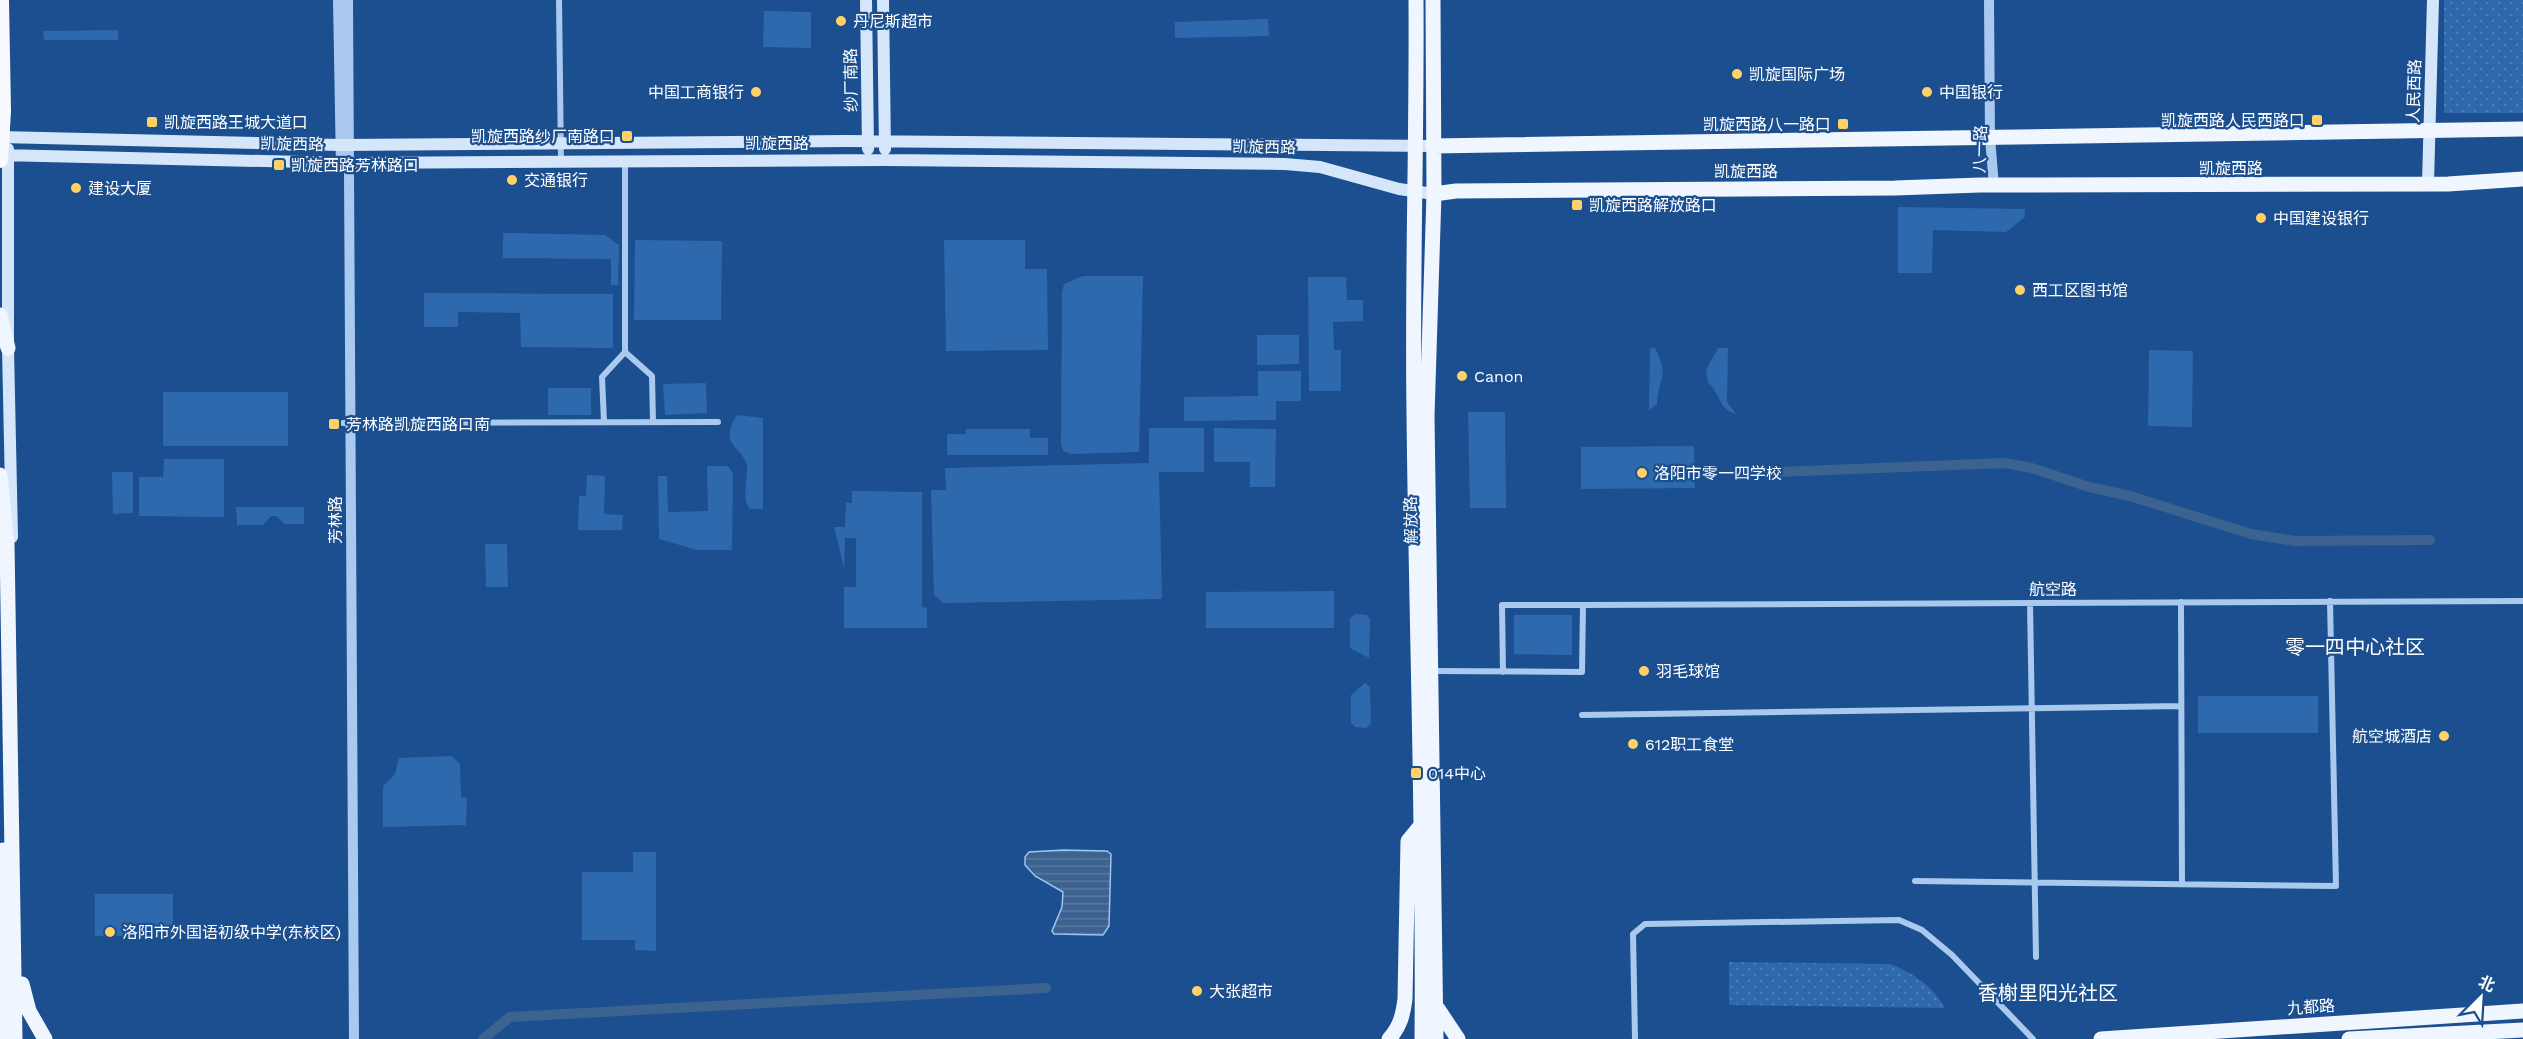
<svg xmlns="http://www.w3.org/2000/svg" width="2523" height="1039" font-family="'Work Sans','Noto Sans SC',sans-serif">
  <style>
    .grass { fill: #2e69ad }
    .park { fill: url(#park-dots) }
    .water { fill: url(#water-rules); stroke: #9cc4f0; stroke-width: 1.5 }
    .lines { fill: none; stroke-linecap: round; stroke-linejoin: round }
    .canal { stroke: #3c6290; stroke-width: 10 }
    .minor { stroke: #a9c9ee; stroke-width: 6 }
    .tertiary { stroke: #a9c9ee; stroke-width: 10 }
    .secondary { stroke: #d6e6fa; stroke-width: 12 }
    .primary { stroke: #f0f6ff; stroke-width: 15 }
    .trunk { stroke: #f8faff; stroke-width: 16 }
    .poi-dot { fill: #ffd166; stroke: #1b4f8f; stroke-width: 2 }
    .labels { text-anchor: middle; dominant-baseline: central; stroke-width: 4.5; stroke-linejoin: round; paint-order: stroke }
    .poi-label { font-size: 16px; fill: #fff; stroke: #1b4f8f; text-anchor: start }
    .street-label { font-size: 16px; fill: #fff; stroke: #1b4f8f }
    .quarter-label { font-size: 20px; fill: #fff; stroke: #1b4f8f }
  </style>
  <defs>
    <pattern id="park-dots" width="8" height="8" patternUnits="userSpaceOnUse" patternTransform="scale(1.5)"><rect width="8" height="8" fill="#2e69ad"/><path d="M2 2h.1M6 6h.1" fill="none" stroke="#4d80b9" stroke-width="1.8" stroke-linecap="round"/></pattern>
    <pattern id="water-rules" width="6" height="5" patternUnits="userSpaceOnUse" patternTransform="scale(1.5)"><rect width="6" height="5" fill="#3c6290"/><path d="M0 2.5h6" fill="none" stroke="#597aa1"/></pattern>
  </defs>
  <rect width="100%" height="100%" fill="#1b4f8f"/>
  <!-- grass -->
  <path class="grass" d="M764,11L811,12V48L763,47Z
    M1268,19L1269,36L1175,38V22Z
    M118,30V40H44L43,31Z
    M1898,207L2025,209V217L2006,232L1933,230L1932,273H1898Z
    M503,233L605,235L619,245L618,285H611V259L503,258Z
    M635,240L722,241L721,320H634Z
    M944,240H1025V269H1047L1048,350L946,351Z
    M1083,276H1143L1139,452L1071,454L1063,451L1061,444L1062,292L1064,284Z
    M1308,277H1346L1347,300H1363V321L1333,322L1334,350H1341V391H1309Z
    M424,293L613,294V348L521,347L520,313L458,312V327H424Z
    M1257,335H1299V364L1257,365Z
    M1650,348H1655C1670,379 1659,374 1657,404L1649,410Z
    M1718,348H1728L1727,402L1736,414C1718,409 1721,394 1708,383L1706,370Z
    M2149,350L2193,351L2192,427L2148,426Z
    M1258,371H1301V401H1276V420L1184,421V397L1258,396Z
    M706,383L707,413L665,415L663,384Z
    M548,388H591V415H548Z
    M163,392H288V446H163Z
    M1468,412H1505L1506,508H1470Z
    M737,415L763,418V509H750C741,499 748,480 747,467C745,447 717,447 737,415Z
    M1149,428H1204V472H1159L1162,599L943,603L934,595L931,490H946L945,468L1149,463Z
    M1214,428L1276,429L1275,487H1250V462H1214Z
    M966,429H1030V438H1048V455H947V434H966Z
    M1694,446L1695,488L1581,489V447Z
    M164,459H224V517L139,516V477H163Z
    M707,466H728L733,473L732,550H697L659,539L658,476H667L668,512L708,511Z
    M112,472H133V513L113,514Z
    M587,475L605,476L604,514L623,515L622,530H578L579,496H586Z
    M852,491L922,492V607L927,608V628H844V587H856V538H845L844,568L834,527H845L846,503H852Z
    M236,507H304V524H284L277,516H271L263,525H237Z
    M485,544H507L508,587H486Z
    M1334,591V628H1206V592Z
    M1355,614L1367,615L1370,620L1369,658L1350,648V618Z
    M1514,615H1572V655L1514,654Z
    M1365,683L1370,687L1371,723L1366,728L1355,727L1351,722V695Z
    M2198,696H2318V733H2198Z
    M452,756L460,764L461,797L467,798L466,825L383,827V786L395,774L399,758Z
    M633,852H656V951L635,950V940H582V872H633Z
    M95,894H173V936H95Z"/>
  <!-- park -->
  <path class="park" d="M2444,0H2523V113H2444Z
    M1729,962L1890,964C1913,973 1933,986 1945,1008L1729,1005Z"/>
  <!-- water -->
  <path class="water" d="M1063,850L1107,851L1111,854L1109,926L1103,935L1054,934L1052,931L1062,907L1063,892L1035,876L1025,865V857L1029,852Z"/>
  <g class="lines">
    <!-- canal -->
    <path class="canal" d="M1751,473L2005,463L2032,468L2089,487L2130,496L2251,534L2295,541L2430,540
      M483,1039L510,1017L1046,988"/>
    <!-- minor -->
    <path class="minor" d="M559,0L561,162
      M625,352L652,376L653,422
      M604,422L602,377L625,352V162
      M343,423L718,422
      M2181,602L2182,884
      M2030,603L2036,957
      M1583,605L2523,601
      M1433,671L1582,672L1583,605H1502L1503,672
      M1582,715L2181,706
      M1915,881L2336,886L2330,601
      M1635,1039L1633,934L1645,924L1899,920L1922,930L1952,955L2033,1039"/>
    <!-- tertiary -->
    <path class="tertiary" d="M338,0L341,168
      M348,0L354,1039
      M1989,0L1990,138L1994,186"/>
    <!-- secondary -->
    <path class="secondary" d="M866,0L868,149
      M883,0L885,149
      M0,137L340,145L845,141L1433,146
      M8,149V348L12,537
      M0,155L347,163L885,160L1285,164L1320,167L1399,189L1434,194
      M2428,183L2433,0"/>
    <!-- primary -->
    <path class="primary" d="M1416,0C1417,138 1412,275 1414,412C1416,621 1424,830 1422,1039
      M1433,0L1434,194L1427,416L1436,1039
      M1433,146L2523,129
      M1434,194L1456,191L1895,188L1980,185L2448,184L2523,179
      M0,315L8,348
      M0,475L7,544L15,1039
      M3,850V1039
      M22,984L29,1011L45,1039
      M1438,1009L1458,1039
      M1389,1039C1400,1027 1403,1015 1405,999L1408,841L1422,824
      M2101,1039L2523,1011
      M2349,1039L2523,1030"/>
    <!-- trunk -->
    <path class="trunk" d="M0,160L3,111L1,0"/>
  </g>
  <!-- markers -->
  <g class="poi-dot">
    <circle cx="841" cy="21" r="6"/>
    <circle cx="1737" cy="74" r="6"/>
    <circle cx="756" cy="92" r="6"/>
    <circle cx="1927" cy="92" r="6"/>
    <rect x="2311" y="114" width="12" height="12" rx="3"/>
    <rect x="146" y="116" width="12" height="12" rx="3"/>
    <rect x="1837" y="118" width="12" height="12" rx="3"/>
    <rect x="621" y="130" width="12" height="12" rx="3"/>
    <rect x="273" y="159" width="12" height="12" rx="3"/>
    <circle cx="512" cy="180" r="6"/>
    <circle cx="76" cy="188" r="6"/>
    <rect x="1571" y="199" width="12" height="12" rx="3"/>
    <circle cx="2261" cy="218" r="6"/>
    <circle cx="2020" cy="290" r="6"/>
    <circle cx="1462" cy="376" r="6"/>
    <rect x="328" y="418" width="12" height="12" rx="3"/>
    <circle cx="1642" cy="473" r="6"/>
    <circle cx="1644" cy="671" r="6"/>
    <circle cx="2444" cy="736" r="6"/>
    <circle cx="1633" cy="744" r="6"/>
    <rect x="1410" y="767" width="12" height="12" rx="3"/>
    <circle cx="110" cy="932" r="6"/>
    <circle cx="1197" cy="991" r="6"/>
  </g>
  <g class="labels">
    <!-- poi labels -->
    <g class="poi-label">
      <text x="853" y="21">丹尼斯超市</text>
      <text x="1749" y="74">凯旋国际广场</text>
      <text x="744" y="92" text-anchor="end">中国工商银行</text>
      <text x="1939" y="92">中国银行</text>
      <text x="2305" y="120" text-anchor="end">凯旋西路人民西路口</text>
      <text x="164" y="122">凯旋西路王城大道口</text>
      <text x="1831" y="124" text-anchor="end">凯旋西路八一路口</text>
      <text x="615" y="136" text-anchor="end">凯旋西路纱厂南路口</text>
      <text x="291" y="165">凯旋西路芳林路口</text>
      <text x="524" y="180">交通银行</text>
      <text x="88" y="188">建设大厦</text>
      <text x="1589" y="205">凯旋西路解放路口</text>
      <text x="2273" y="218">中国建设银行</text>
      <text x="2032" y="290">西工区图书馆</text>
      <text x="1474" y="376">Canon</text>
      <text x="346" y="424">芳林路凯旋西路口南</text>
      <text x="1654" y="473">洛阳市零一四学校</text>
      <text x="1656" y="671">羽毛球馆</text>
      <text x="2432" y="736" text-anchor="end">航空城酒店</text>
      <text x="1645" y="744">612职工食堂</text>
      <text x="1428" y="773">014中心</text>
      <text x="122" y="932">洛阳市外国语初级中学(东校区)</text>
      <text x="1209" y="991">大张超市</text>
    </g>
    <!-- street labels -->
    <g class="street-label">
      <text transform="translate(851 80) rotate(-91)">纱厂南路</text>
      <text transform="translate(2414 91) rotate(-88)">人民西路</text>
      <text x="777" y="143">凯旋西路</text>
      <text transform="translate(292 144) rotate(1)">凯旋西路</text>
      <text transform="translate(1264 147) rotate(1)">凯旋西路</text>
      <text transform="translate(1980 149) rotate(-88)">八一路</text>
      <text x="2231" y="168">凯旋西路</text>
      <text x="1746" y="171">凯旋西路</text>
      <text transform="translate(335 520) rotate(-90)">芳林路</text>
      <text transform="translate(1411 520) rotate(-91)">解放路</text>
      <text x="2053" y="589">航空路</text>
      <text transform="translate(2311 1007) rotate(-4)">九都路</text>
    </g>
    <!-- quarter labels -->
    <g class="quarter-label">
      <text x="2355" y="647">零一四中心社区</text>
      <text x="2048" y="993">香榭里阳光社区</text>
    </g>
  </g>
  <!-- north arrow -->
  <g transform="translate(2481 997) rotate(24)" stroke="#1b4f8f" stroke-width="4.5" paint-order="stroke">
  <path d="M0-4.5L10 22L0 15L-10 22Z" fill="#ffffff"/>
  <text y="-9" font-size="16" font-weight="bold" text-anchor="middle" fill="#ffffff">北</text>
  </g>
</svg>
